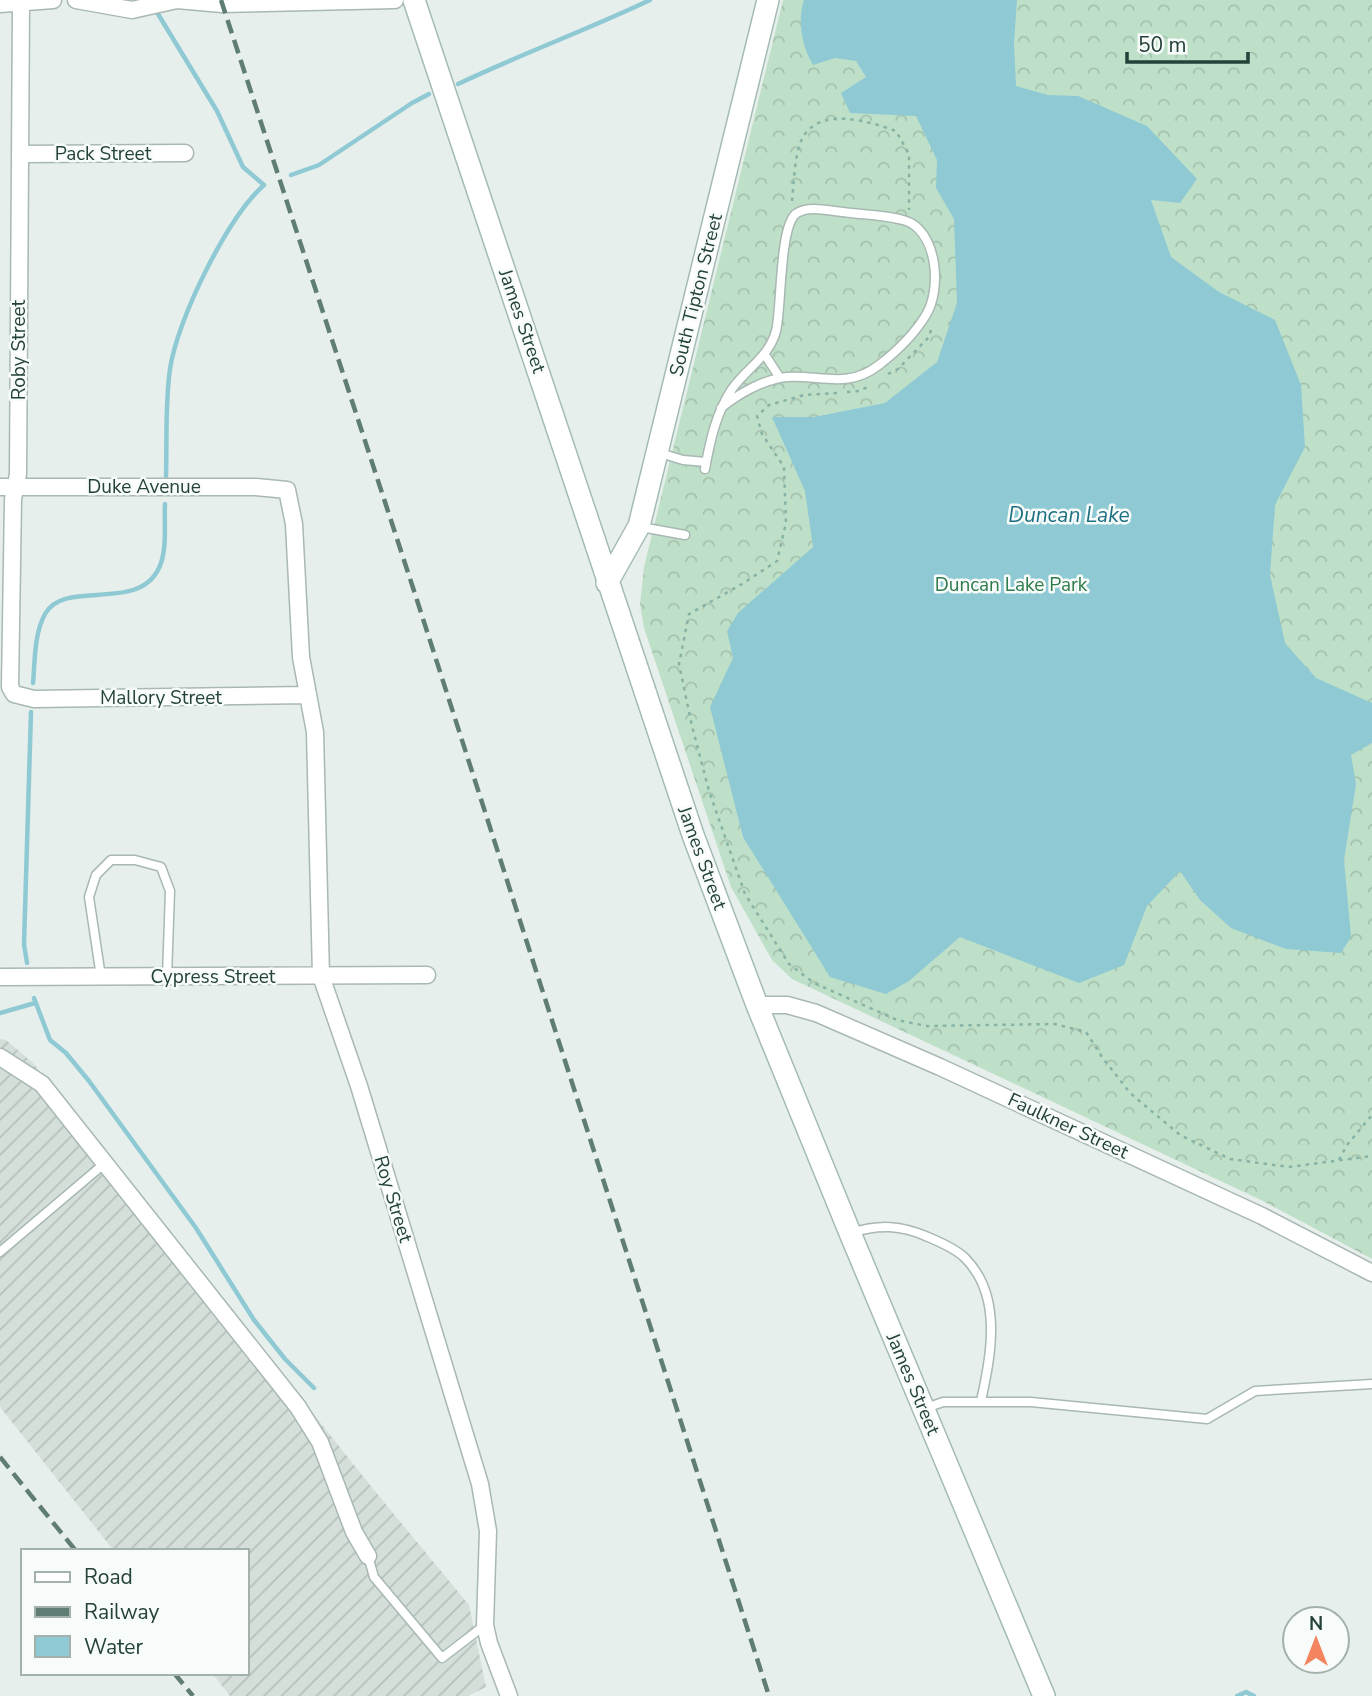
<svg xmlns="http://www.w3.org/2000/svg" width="1372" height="1696" font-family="'Nunito Sans',sans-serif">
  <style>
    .industrial { fill: url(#industrial-furrows) }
    .forest { fill: url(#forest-crowns) }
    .water { fill: #8ec9d4 }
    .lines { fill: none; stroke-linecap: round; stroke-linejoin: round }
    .stream { stroke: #8ec9d4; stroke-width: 4.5 }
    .lane-casing { stroke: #a8b8b2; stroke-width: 11 }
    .street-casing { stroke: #a8b8b2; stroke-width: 19 }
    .secondary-casing { stroke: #a4bbb3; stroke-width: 24 }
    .path { stroke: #86b3a5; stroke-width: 2.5; stroke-dasharray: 3.5 5; stroke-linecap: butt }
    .lane { stroke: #fff; stroke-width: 8 }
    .street { stroke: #fff; stroke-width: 16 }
    .secondary { stroke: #fff; stroke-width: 21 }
    .rail { stroke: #5f7d75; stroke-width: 4.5; stroke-dasharray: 14 7; stroke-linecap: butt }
    .labels { text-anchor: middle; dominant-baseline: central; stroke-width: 5; stroke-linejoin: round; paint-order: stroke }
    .street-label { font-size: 19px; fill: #24423a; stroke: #f7fbf9 }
    .park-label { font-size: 19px; fill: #2d7a4b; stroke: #f7fbf9 }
    .water-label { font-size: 21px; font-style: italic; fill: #1c6f80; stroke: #f7fbf9 }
  </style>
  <defs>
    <pattern id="industrial-furrows" width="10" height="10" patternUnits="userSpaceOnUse" patternTransform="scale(1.75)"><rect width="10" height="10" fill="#d4dfda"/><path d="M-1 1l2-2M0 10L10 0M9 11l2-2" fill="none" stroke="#b6c1bc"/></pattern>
    <pattern id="forest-crowns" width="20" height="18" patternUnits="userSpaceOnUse" patternTransform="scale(1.75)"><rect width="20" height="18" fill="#bfe0c8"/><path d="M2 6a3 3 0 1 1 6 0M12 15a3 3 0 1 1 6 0" fill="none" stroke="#a4c1ad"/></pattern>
  </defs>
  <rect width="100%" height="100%" fill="#e6efeb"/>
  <!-- industrial -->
  <path class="industrial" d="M0,1039L6,1040L33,1063L374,1490L469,1605L486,1687L468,1696H230L212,1673H247V1551H114L0,1407Z"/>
  <!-- forest -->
  <path class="forest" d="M783,0H1372V1259L1263,1201L792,979L772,960L731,887L644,628L640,604L644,567Z"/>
  <!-- water -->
  <path class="water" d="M804,0H1017L1014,43L1016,86L1048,95L1078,96L1147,126L1197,179L1180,203L1151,200L1171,257L1219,292L1275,320L1301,385L1305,447L1275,505L1270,575L1285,643L1316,678L1372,703V743L1351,755L1356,784L1344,860L1351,937L1341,953L1286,949L1231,928L1200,900L1180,871L1147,906L1124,965L1079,983L960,937L909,981L886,994L830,977L743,837L710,707L733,658L727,631L738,613L813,547L805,491L772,417H814L885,403L937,362L957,303L954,219L936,188L937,160L916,116L850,113L841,93L866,77L856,61L835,58L813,65C802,47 797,20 804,0Z"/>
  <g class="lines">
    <!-- stream -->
    <path class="stream" d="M158,14L217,111L243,167L264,185C227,218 177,320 170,369C165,404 167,440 166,476
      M458,84C521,54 587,30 650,0
      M291,175L319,165L412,103L429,94
      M33,683C35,661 34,634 45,614C65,577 143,616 161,563C167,545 164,523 165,504
      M27,963L24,944L31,712
      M34,998L50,1040L66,1053L89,1081L196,1228L254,1320L285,1359L314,1388
      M0,1013L35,1003
      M1237,1696L1246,1692L1254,1696"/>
    <!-- lane casing -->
    <g class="lane-casing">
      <path id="lane" d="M765,355L780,378
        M660,453L683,460L706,462
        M705,469C710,441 716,413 732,389C747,368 769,357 776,331C782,307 779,224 797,213C809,205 830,211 843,212C862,215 896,215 911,223C938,239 941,290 926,315C915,333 896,352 879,365C848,389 822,375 787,377C764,379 738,394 721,408
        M641,527L685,535
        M101,977L89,897L96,875L111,860H135L161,867L170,891L167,977
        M851,1233C879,1224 901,1225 928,1237C940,1242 956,1249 965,1258C1003,1296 991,1355 981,1401
        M0,1252L105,1163
        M926,1408L943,1402H1031L1207,1419L1255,1391L1372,1384
        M368,1556L374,1577L442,1658L485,1625"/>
    </g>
    <!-- street casing -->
    <g class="street-casing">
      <path id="street" d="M76,0L132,10L177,0L222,4L395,0
        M0,4L53,0
        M21,4L18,474L13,499L10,687L14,694L34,699L308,695
        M20,154L185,153
        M0,487H256L287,490L294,524L301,657L315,732L321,976L359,1086L480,1484L488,1531L485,1625L489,1643L509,1696
        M0,977L427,975
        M757,1005H787L816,1013L940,1067L1262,1216L1372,1273
        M0,1057L42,1084L298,1407L320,1442L354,1532L368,1556"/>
    </g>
    <!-- secondary casing -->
    <g class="secondary-casing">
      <path id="secondary" d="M414,0L693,835L757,1005L850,1233L1044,1696
        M607,583L639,526L768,0"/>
    </g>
    <!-- path -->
    <path class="path" d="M792,201C794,183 794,159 801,141C817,105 868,121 896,131L909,154V210
      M888,374L898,369L929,337L931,330
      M847,392L860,391L867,387
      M837,393L804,395L769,405L757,416L762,434L784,467L786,523L777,561L742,584L689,614L679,664L692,726L709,791L745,894L789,964L814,983L897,1020L927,1026L1055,1024L1086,1032L1102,1057L1130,1093L1180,1135L1230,1159L1289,1167L1372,1156
      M1339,1160L1347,1145L1372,1115"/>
    <!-- lane -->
    <use href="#lane" class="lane"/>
    <!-- street -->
    <use href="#street" class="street"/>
    <!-- secondary -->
    <use href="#secondary" class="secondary"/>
    <!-- rail -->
    <path class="rail" d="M221,0L416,597L769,1696
      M0,1457L76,1551
      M174,1673L193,1696"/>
  </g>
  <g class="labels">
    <!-- street labels -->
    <g class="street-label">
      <text x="103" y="154">Pack Street</text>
      <text transform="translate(696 295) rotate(-76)">South Tipton Street</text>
      <text transform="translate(522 321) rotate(71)">James Street</text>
      <text transform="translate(19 350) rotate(-90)">Roby Street</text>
      <text x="144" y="487">Duke Avenue</text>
      <text x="161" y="698">Mallory Street</text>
      <text transform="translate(702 858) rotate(70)">James Street</text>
      <text x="213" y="977">Cypress Street</text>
      <text transform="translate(1068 1126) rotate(25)">Faulkner Street</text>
      <text transform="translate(393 1199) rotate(73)">Roy Street</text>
      <text transform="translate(913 1384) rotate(67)">James Street</text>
    </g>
    <!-- park labels -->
    <g class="park-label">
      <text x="1011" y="585">Duncan Lake Park</text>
    </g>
    <!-- water labels -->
    <g class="water-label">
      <text x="1069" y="515">Duncan Lake</text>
    </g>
  </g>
  <!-- legend -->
  <rect x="21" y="1549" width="228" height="126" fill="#f7fbf9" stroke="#a3b1ad" stroke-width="2"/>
  <rect x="35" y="1572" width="35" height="10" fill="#ffffff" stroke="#a3b1ad" stroke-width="2"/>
  <text x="84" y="1584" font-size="21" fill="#24423a">Road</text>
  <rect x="35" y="1607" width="35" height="10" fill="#5f7d75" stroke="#a3b1ad" stroke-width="2"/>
  <text x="84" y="1619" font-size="21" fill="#24423a">Railway</text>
  <rect x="35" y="1636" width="35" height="21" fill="#8ec9d4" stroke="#a3b1ad" stroke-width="2"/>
  <text x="84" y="1654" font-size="21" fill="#24423a">Water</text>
  <!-- north arrow -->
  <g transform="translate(1316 1640)"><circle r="33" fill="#f7fbf9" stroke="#a3b1ad" stroke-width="2"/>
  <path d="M0-5L12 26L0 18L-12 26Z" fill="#f4845f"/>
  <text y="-10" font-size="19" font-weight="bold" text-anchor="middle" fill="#24423a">N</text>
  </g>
  <!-- scale -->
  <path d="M1127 52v10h121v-10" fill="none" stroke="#24423a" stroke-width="3.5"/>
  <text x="1138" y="52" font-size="21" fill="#24423a" stroke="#f7fbf9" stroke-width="5" paint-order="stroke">50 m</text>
</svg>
